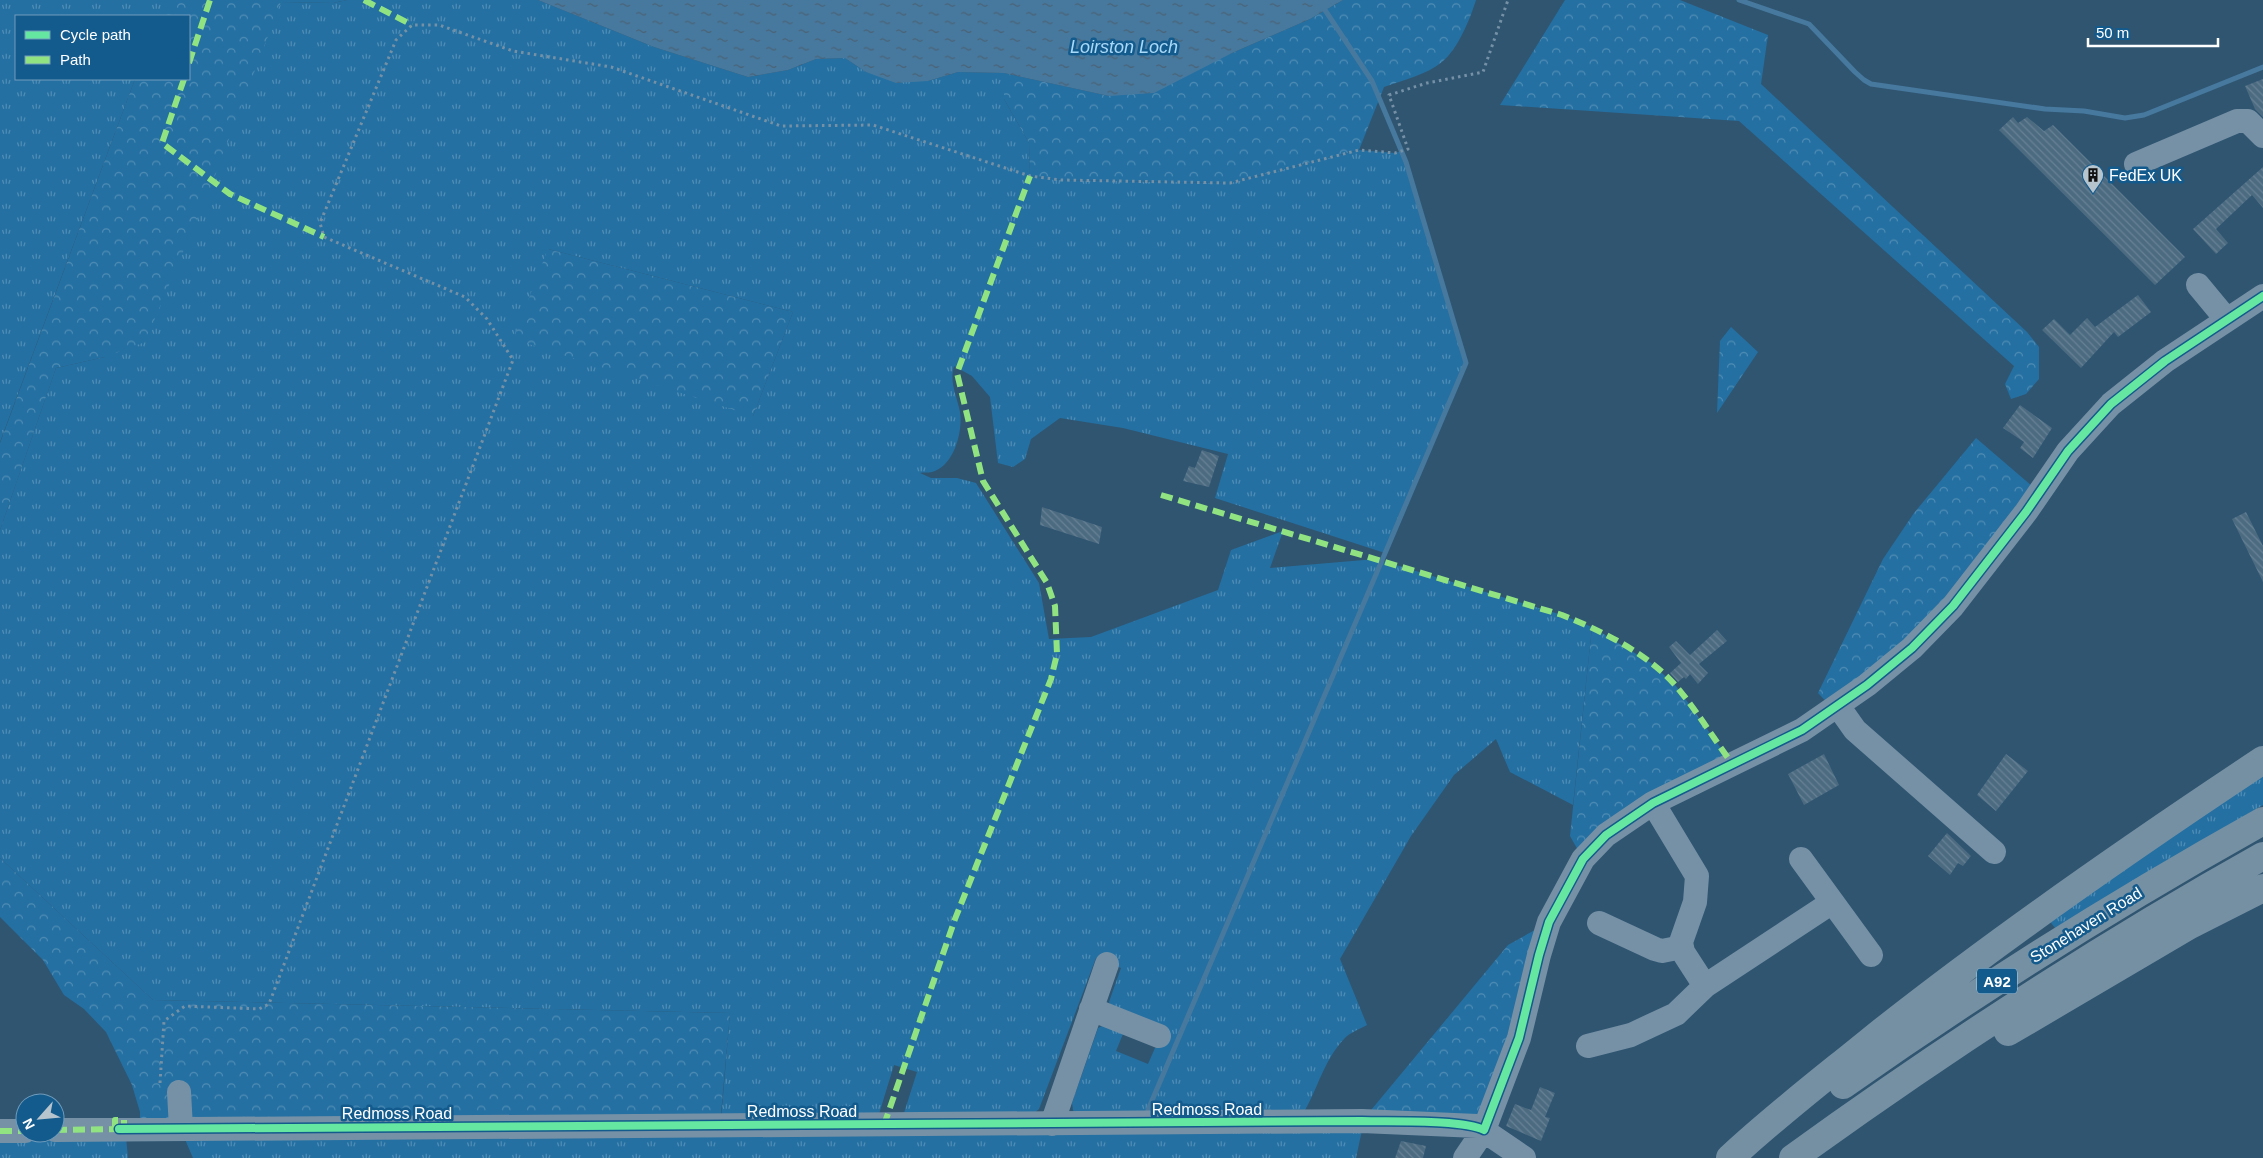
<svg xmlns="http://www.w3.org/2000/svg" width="2263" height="1158" font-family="Arial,sans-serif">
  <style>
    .grass { fill: url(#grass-tufts); fill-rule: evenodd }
    .forest { fill: url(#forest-crowns) }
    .water { fill: url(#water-ripples) }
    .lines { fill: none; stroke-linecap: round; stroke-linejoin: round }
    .stream { stroke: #47799e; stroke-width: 5 }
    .building { fill: url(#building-back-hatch) }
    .path { stroke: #7691a6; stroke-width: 3; stroke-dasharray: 2.5 4; stroke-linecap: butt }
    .minor { stroke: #7691a6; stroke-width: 24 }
    .major { stroke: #7690a3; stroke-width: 28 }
    .quiet { stroke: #91e382; stroke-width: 6; stroke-dasharray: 12 6; stroke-linecap: butt }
    .cycleway-casing { stroke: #135a8d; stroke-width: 11 }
    .cycleway { stroke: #66e7a1; stroke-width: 8 }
    .labels { text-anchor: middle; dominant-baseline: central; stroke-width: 5; stroke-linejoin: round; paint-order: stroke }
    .shield { fill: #135a8d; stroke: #b8cedd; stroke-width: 1 }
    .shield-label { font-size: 15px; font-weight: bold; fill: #fff }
    .poi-label { font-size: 16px; fill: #fff; stroke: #135a8d; text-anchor: start }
    .street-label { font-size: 16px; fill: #fff; stroke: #135a8d }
    .water-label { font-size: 18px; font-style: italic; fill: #a9d9f8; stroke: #135a8d }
  </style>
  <defs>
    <pattern id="grass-tufts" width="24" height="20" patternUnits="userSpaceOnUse" patternTransform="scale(1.25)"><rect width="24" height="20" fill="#2470a2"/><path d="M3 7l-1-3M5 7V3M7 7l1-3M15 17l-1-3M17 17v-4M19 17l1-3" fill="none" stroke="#508db5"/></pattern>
    <pattern id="forest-crowns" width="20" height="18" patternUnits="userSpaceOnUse" patternTransform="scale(1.25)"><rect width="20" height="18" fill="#2470a2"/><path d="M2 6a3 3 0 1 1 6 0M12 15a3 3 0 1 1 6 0" fill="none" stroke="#508db5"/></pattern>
    <pattern id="water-ripples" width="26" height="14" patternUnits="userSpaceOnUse" patternTransform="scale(1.25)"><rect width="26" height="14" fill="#47799e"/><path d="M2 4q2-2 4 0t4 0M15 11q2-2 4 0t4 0" fill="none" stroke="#4a6275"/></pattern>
    <pattern id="building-back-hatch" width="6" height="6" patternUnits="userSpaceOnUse" patternTransform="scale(1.25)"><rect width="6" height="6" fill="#4c6b81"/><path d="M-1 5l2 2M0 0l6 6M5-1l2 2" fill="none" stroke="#678194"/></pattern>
  </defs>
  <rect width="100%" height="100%" fill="#2f5571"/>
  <!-- grass -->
  <path class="grass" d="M0,0H165L159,16H16V79H135L0,442Z
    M347,0H538L654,47L748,77L788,70L816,59L845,58L866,72L928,81L958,72L1004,73V99L1029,143L1030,176L1061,180L1230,183L1359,150L1395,153L1401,151L1466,363L1385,553L1215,498L1228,454L1123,428L1060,418L1031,439L1025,459L1013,467L998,463L990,397L972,376L954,366C949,382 957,396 960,412C963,432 954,466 932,472C928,473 923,472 920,473L931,478H957L976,483L1039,583L1049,639L1091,637L1218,590L1231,550L1283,531L1270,568L1376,559L1562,615L1592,627L1573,805L1510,772L1496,739L1454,775L1411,836L1340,959L1367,1025C1360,1029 1349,1033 1344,1039C1324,1060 1318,1088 1304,1112L1077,1116L1073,1110L1072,1103L1098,1028L1104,1025L1125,1029L1116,1051L1148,1064L1162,1032L1111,1006L1109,1002L1121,968L1096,958L1039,1109L1031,1116L904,1113L917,1072L894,1065L879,1114L721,1120L730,1013L153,1000L0,858V530L56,368L105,357L281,2L333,3ZM548,249L793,312L753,416Z
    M2263,772V805L2055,928L2048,919Z
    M1362,1130L1356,1158H193L184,1137Z
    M126,1137L128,1158H0V1140Z"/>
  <!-- forest -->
  <path class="forest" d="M164,0H347L333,3L281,2L213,181L145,342L105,357L56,368L0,530V443L135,79H189V16H158Z
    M1343,0H1476C1470,19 1458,49 1442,62C1426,75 1403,80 1384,87L1359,150L1230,183L1061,180L1030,176L1029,143L1004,99V73L1109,96L1232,53L1310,19Z
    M1565,0H1680L1768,35L1761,84L2027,332L2039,347V379L2026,394L2011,399L2005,384L2014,366L1739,121L1500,105Z
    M548,249L793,312L753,416L513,339Z
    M1731,327L1758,352L1717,413L1720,341Z
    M1976,438L2039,492L1986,565L1833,709L1818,693L1883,559L1914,513Z
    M1592,627L1651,663L1676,686L1733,765L1583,859L1570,836Z
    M0,858L153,1000L730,1013L720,1125L140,1128V1112L132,1085L106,1032L84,1009L64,995L43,960L0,917Z
    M1549,922L1484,1130L1362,1121L1508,945Z"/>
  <!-- water -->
  <path class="water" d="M538,0H1343L1310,19L1232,53L1154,93L1109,96L1004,73L958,72L928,81L896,83L866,72L845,58L816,59L788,70L748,77L654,47Z"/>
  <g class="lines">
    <!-- stream -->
    <path class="stream" d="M1739,0L1809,24L1855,72L1864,80L1871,84L2045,109L2084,111L2125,118L2144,115L2263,67
      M1148,1110L1466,363L1406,162L1372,81L1325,10"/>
  </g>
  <!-- building -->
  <path class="building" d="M2263,79V117L2255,109L2245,86Z
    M2013,117L2018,123L2027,117L2044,131L2053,125L2185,257L2155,285L1999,130Z
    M2263,167V208L2252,195L2216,229L2228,243L2216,254L2193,229Z
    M2138,295L2151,312L2118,337L2114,332L2081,368L2042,330L2054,319L2070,335L2087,318L2095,327Z
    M2020,405L2052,428L2033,458L2020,448L2024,442L2003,428Z
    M1202,450L1219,456L1209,487L1183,481L1189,466L1195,468Z
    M1042,507L1102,527L1099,544L1040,525Z
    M2246,512L2263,546V582L2232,519Z
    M1717,630L1727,641L1699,664L1708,673L1698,684L1690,674L1686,679L1684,677L1678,682L1670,673L1681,663L1669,647L1676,641L1690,655Z
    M1824,754L1839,785L1804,805L1788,774Z
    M2006,754L2028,771L1996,811L1977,795Z
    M1947,833L1971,856L1963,866L1958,863L1950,875L1928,856Z
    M1540,1087L1555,1093L1545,1117L1550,1118L1541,1141L1506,1126L1515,1104L1531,1110Z
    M1401,1141L1426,1146L1423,1158H1395Z"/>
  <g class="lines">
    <!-- path -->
    <path class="path" d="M160,1083L164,1021L185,1006L259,1009L269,1004L513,360L487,319L465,297L324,237L320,223L396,40L412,25H439L513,51L611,67L781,126L873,125L1030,176L1061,180L1230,183L1359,150L1395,153L1408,149L1389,95L1427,83L1483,72L1508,0"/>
    <!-- minor -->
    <path class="minor" d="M2136,164L2237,121H2248L2263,136
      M2198,285L2227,320
      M1838,706L1855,730L1994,852
      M1653,803L1697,876L1695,902L1681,942L1683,952L1705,986
      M1801,859L1871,955
      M1599,923L1655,949L1662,951L1682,947
      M1091,1009L1159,1036
      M1588,1046L1631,1035L1676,1014L1705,986L1831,903
      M179,1092L181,1128
      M1052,1124L1107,964
      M55,1130L1362,1121L1477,1126L1524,1158
      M0,1131H25
      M1465,1158L1484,1130L1519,1038L1539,955L1549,922L1583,859L1606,835L1653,803L1802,730L1867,685L1912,648L1953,606L2026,512L2068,451L2111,404L2165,361L2263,296"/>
    <!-- major -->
    <path class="major" d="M2008,1032L2190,925L2263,888
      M1843,1085C1978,990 2118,902 2263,821
      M1730,1158C1776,1115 1826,1077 1875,1037C2000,938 2130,848 2263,760
      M1793,1158C1944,1049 2100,947 2263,856"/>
    <!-- quiet -->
    <path class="quiet" d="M364,0L412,25
      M189,63L210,0
      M184,79L162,143L230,194L324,237
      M1161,495L1562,615C1602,631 1647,653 1676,686C1697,711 1714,739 1733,765
      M884,1125L955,919L1051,679L1057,654L1055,606L1047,583L983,481L957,373L1030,176
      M115,1129V1120H124V1129
      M55,1130L119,1129
      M0,1131H25"/>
    <!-- cycleway casing -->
    <g class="cycleway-casing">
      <path id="cycleway" d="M119,1129L1362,1121C1389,1122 1462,1119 1484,1130L1519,1038L1539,955L1549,922L1583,859L1606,835L1653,803L1802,730L1867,685L1912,648L1953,606L2026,512L2068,451L2111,404L2165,361L2263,296"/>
    </g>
    <!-- cycleway -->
    <use href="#cycleway" class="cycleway"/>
  </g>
  <!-- icons -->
  <defs>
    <g id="building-pin" transform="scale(1.125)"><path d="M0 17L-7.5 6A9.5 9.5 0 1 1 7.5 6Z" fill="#b6c4cd" stroke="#135a8d"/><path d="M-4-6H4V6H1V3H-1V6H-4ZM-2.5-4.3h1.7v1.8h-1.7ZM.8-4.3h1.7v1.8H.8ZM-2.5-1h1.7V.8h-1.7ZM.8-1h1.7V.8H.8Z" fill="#111"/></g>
  </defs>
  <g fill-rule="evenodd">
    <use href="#building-pin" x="2093" y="175"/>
  </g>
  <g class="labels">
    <!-- shield labels -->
    <rect class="shield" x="1977" y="968.5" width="40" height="25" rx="4"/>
    <g class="shield-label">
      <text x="1997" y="981">A92</text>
    </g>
    <!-- poi labels -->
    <g class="poi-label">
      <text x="2109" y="175">FedEx UK</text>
    </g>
    <!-- street labels -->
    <g class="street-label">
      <text transform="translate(2086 925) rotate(-32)">Stonehaven Road</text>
      <text x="1207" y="1109">Redmoss Road</text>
      <text x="802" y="1111">Redmoss Road</text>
      <text x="397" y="1113">Redmoss Road</text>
    </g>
    <!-- water labels -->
    <g class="water-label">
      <text x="1124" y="47">Loirston Loch</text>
    </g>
  </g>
  <!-- legend -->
  <rect x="15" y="15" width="175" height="65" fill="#135a8d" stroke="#719cbb"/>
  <rect x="25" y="31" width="25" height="8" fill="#66e7a1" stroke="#719cbb"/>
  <text x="60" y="40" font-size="15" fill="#ffffff">Cycle path</text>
  <rect x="25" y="56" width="25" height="8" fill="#91e382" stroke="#719cbb"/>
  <text x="60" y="65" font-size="15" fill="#ffffff">Path</text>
  <!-- north arrow -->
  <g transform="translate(40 1118) rotate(243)"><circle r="24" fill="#135a8d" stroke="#719cbb"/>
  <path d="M0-4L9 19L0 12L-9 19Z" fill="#b6c4cd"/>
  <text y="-8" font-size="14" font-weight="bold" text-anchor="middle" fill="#ffffff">N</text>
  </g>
  <!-- scale -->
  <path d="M2088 38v8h130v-8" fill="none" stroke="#ffffff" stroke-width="2.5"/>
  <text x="2096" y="38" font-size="15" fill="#ffffff" stroke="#135a8d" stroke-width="4" paint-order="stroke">50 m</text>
</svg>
